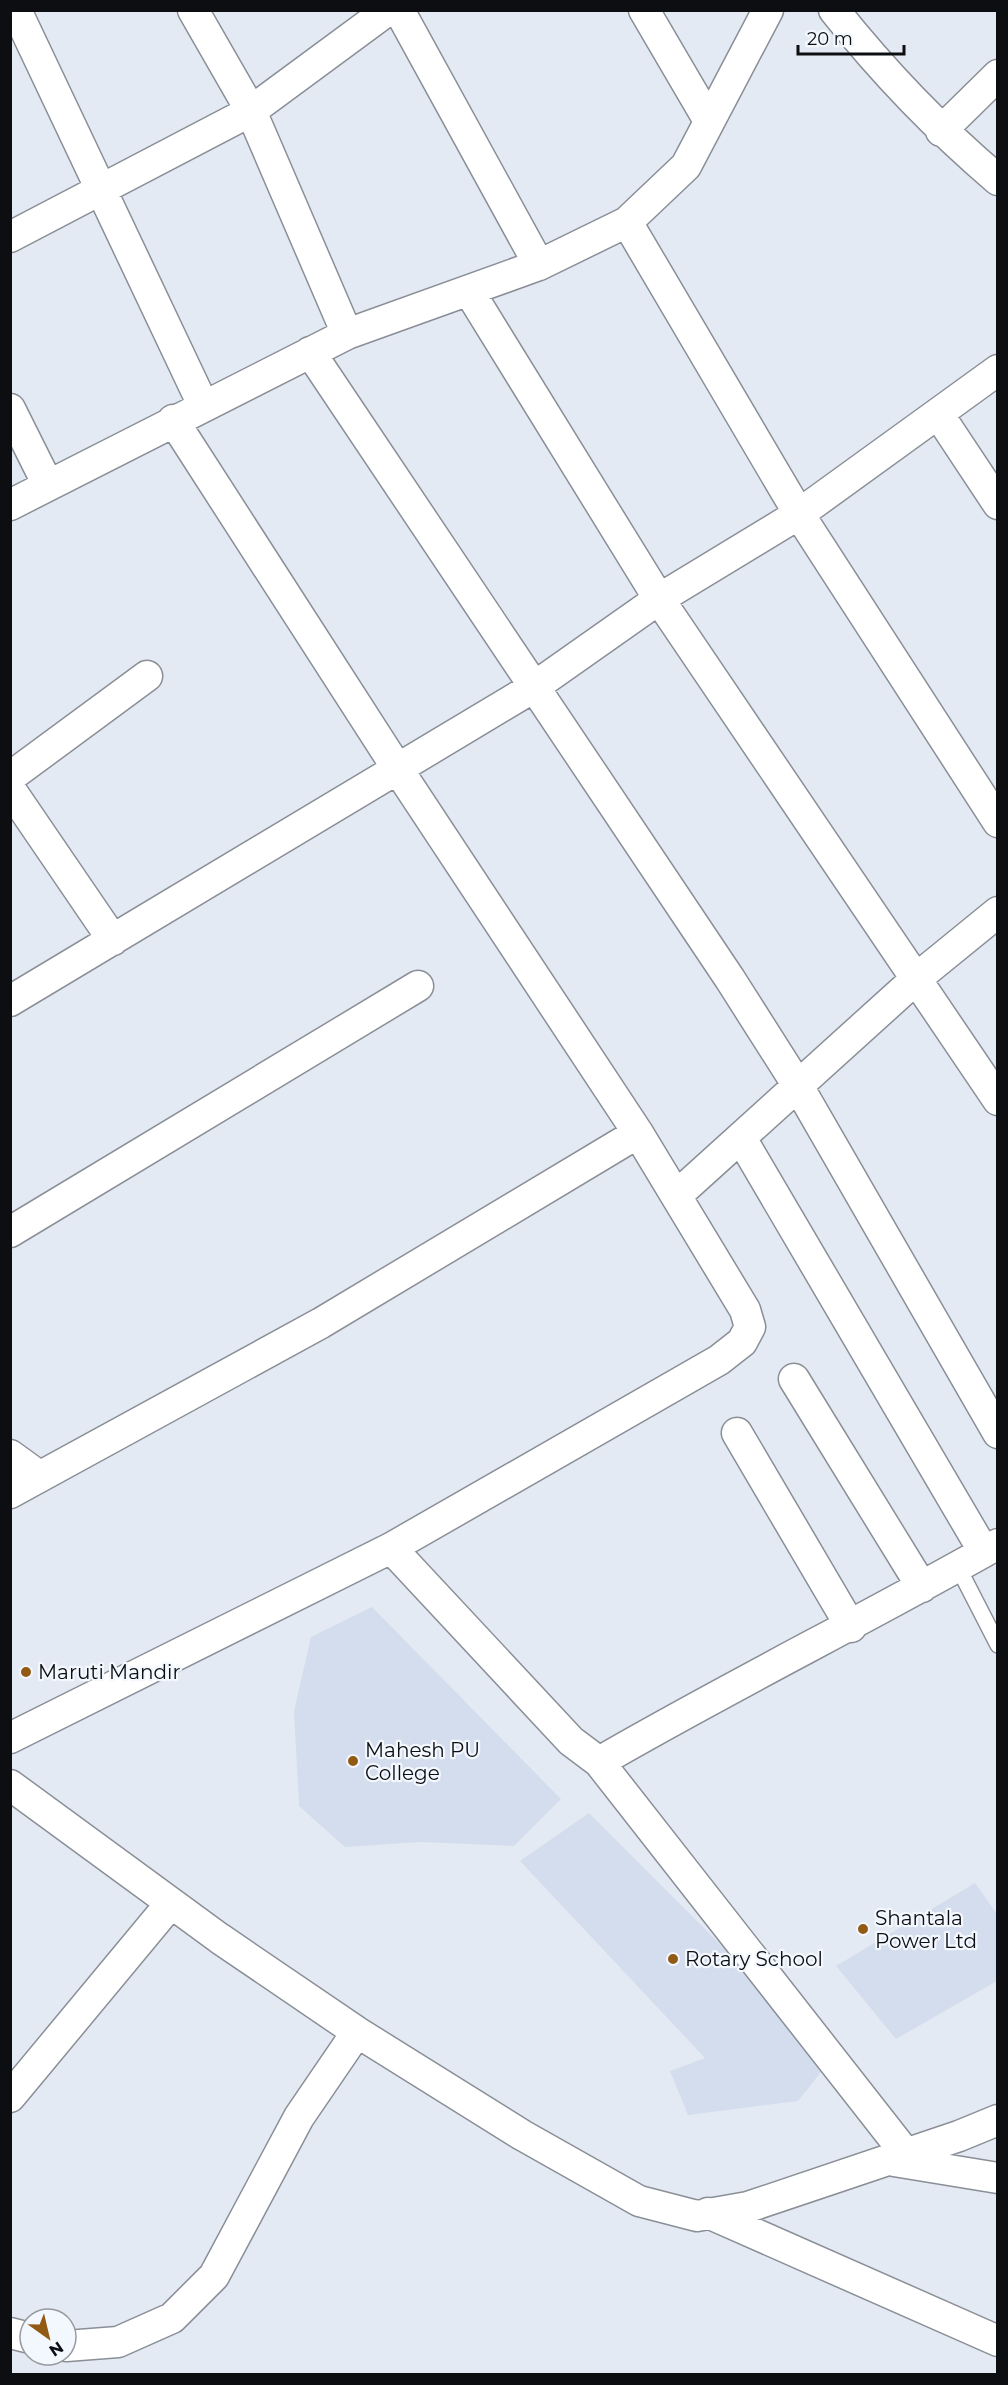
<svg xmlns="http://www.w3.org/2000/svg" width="1008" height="2385" font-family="Montserrat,sans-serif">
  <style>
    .built { fill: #d4dded }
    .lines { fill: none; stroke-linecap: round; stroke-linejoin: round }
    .service-casing { stroke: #8a8f97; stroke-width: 18 }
    .minor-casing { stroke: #8a8f97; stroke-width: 33 }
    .service { stroke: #fff; stroke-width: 15 }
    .minor { stroke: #fff; stroke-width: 30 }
    .poi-dot { fill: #925a14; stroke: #f3f7fe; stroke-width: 2 }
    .labels { text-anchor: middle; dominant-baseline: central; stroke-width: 4.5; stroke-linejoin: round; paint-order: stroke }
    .poi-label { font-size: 20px; fill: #0c0e11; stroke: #f3f7fe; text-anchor: start }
  </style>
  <rect width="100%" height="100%" fill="#e4eaf3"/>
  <!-- built -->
  <path class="built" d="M372,1607L561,1799L514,1846L420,1842L345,1847L299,1806L294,1711L311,1637Z
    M589,1813L833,2057L798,2101L688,2115L670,2071L705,2058L520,1861Z
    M975,1883L997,1914V1981L896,2039L836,1966Z"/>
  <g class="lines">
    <!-- service casing -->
    <g class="service-casing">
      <path id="service" d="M958,1567L998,1645"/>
    </g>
    <!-- minor casing -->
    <g class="minor-casing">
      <path id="minor" d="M16,10L203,405
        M193,10L251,111L347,334
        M399,10L539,265
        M644,10L709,121
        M834,10C884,73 937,128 998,180
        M941,131L998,75
        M627,222L799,514L998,822
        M10,237L251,111L388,10
        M469,291L659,599L998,1100
        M310,352L730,979L798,1086L998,1433
        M10,409L48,485
        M939,415L998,504
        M10,505L347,334L539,265L627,222L686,166L768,10
        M10,777L147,676
        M10,789L113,940
        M10,1001L534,687L659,599L799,514L998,370
        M741,1138L984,1552
        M676,1196L917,978L998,912
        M10,1232L418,986
        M794,1379L922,1587
        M737,1433L851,1627
        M10,1455L39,1476
        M10,1493L321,1323L638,1133
        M391,1548L571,1741L599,1762C730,1686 866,1619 998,1544
        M10,1738L391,1548L719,1360L742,1342L750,1327L745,1310L638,1133L397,768L173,420
        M599,1762L906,2154
        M10,1785L219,1938L357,2032L522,2135L639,2201L697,2216L748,2207L959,2136L998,2120
        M10,2097L171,1903
        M894,2161L998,2178
        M708,2213L998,2341
        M10,2333L30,2338
        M66,2346L118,2342L172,2318L214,2276L299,2117L357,2032"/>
    </g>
    <!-- service -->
    <use href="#service" class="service"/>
    <!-- minor -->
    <use href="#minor" class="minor"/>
  </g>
  <!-- markers -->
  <g class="poi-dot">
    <circle cx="26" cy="1672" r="6"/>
    <circle cx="353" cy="1761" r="6"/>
    <circle cx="863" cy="1929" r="6"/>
    <circle cx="673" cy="1959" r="6"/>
  </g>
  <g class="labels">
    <!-- poi labels -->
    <g class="poi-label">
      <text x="38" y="1672">Maruti Mandir</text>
      <text x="365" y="1750">Mahesh PU<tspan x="365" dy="23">College</tspan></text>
      <text x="875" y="1918">Shantala<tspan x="875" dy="23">Power Ltd</tspan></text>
      <text x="685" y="1959">Rotary School</text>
    </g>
  </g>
  <!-- border -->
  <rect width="1008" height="2385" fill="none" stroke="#0c0e11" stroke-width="24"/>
  <!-- north arrow -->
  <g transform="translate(48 2337) rotate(146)"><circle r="28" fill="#f3f7fe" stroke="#979a9f" stroke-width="1.5"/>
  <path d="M0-4.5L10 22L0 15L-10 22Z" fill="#925a14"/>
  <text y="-9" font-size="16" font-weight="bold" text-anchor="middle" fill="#0c0e11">N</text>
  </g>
  <!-- scale -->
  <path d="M798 45v9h106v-9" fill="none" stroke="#0c0e11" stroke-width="3"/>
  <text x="807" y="45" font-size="18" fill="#0c0e11" stroke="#f3f7fe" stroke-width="4.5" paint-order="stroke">20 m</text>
</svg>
